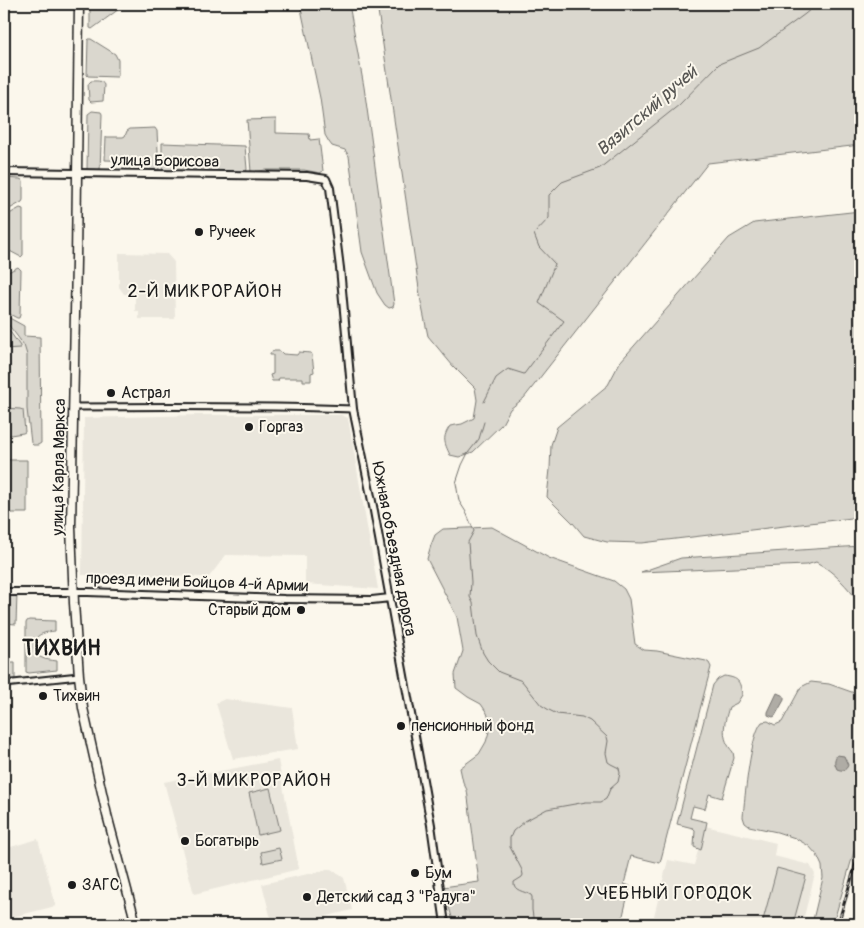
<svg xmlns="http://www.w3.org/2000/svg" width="864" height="928" font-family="Pangolin,sans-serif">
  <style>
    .built { fill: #eae6dc }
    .green { fill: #dad7ce; stroke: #7b7a75 }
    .water { fill: #afaca5; stroke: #74726e }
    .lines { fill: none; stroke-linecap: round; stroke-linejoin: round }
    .stream { stroke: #74726e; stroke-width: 1 }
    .minor-casing { stroke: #1c1c1c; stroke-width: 9 }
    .tertiary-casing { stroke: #1c1c1c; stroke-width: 10 }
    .primary-casing { stroke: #1c1c1c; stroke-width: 11 }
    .minor { stroke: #fbf7ec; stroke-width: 5 }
    .tertiary { stroke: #fbf7ec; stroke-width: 6 }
    .primary { stroke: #fbf7ec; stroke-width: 8 }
    .rail-casing { stroke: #1c1c1c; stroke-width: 3 }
    .rail { stroke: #fbf7ec; stroke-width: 1; stroke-dasharray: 4; stroke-linecap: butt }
    .poi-dot { fill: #1c1c1c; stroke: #fbf7ec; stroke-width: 2 }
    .labels { text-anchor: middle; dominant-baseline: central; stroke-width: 4; stroke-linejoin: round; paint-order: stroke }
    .street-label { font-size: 16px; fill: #1c1c1c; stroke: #fbf7ec }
    .poi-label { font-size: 16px; fill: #1c1c1c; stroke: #fbf7ec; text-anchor: start }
    .water-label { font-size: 18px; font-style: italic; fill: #575653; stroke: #fbf7ec }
    .neighbourhood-label { font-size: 18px; letter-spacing: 1px; fill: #1c1c1c; stroke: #fbf7ec }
    .district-label { font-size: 21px; font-weight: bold; letter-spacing: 1px; fill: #1c1c1c; stroke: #fbf7ec }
  </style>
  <rect width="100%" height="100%" fill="#fbf7ec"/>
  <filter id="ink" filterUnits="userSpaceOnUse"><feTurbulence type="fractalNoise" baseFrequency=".02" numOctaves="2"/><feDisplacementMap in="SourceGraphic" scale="10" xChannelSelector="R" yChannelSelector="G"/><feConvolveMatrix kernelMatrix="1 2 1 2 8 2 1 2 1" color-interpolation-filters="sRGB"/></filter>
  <g filter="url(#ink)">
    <!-- built -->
    <path class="built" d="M119,253L167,254L174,262L175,319H139V311H135V294H124L119,287Z
      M4,339H39L38,424L4,423Z
      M198,415H341L348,418L378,589L305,584V556L226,555L209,577L82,575L84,418Z
      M225,699L292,708L298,749L233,759L216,703Z
      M278,760L299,869L194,894L164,782Z
      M705,826L776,843L774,856L810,865L815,874L802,924H652L668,860L694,865Z
      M38,839L56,906L4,919V849Z
      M331,869L344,878L352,910L295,924H278L272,923L262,884Z"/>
    <!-- green -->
    <path class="green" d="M90,4H124L123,6L92,29L90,28Z
      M300,4H349L364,87L394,304L393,307L389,308L385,305L377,293L362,252L349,156L345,150L332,146L329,142L325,135L320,98Z
      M377,4H860V145L708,163L524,398L510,409L502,424L473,452L459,457L450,455C444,442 442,438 450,426L462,424L474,418L477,400L475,388L453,366L428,336L421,302Z
      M89,39H91L115,54L118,60V76L117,77L88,76L87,75L88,40Z
      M91,81C96,81 102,80 104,85L103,101L91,102L89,100L88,84Z
      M92,111L101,112L102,114L100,171L87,170L88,114Z
      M276,119V133L309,134L310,140L319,139L323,171L320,173L304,170H266L251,172L247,120Z
      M155,128L157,131L159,170L158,171H139V161L105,160L106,137H123L125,136L127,131L130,129Z
      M162,143L245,146L247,169L246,172H164L162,168Z
      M4,178L20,179L22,180L23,182V200L22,202L4,212Z
      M20,208L23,209V255L21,257L4,248V217Z
      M860,211V517L642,543L607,542L584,536L573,523L547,497L550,469L551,445L557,427L608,385L620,362L729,238L754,223Z
      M18,267L21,270L20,315L19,318H17L4,311V274Z
      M4,315L24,326V336L40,337L41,443L38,445H33L31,443L27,409V355L24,345L4,319Z
      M4,323L20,346V348L4,349Z
      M274,351H280L283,354L297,355L299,352L311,353L312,355L314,372L311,373V381H303V378H279L278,381H272L270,375L273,374V355H270V353Z
      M4,408L20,409L23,410L25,432L23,433L4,436Z
      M4,460H27V513H4Z
      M492,527L549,558L614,581L624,589L629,599L635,644L644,650L657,651L706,661L709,663L711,667L660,863L631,856L624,884L630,886L621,924H454L443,887L479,882L467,790L463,782L460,768L479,754L486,742L491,725L487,713L481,704L468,697L456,688L455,674L463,651L457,617L427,559L431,545L435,535L443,529Z
      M860,546V603C847,587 835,572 816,562L806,565L641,572L681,558Z
      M4,594H17L16,624L4,623Z
      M29,620L55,621V631C46,632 33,634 34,646C34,651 36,654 40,657C45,660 51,660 57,661V670L29,673L26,672V623L27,621Z
      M4,663H15V679H4Z
      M724,676C739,678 740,681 742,695L737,703L729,707C724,724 720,738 733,752L734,758L722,798L709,794L705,809L693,806L690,818L707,822L701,850L694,847L695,830L693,828L677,824L713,685L718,679Z
      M811,682L829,684L860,695V831L833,924H812L823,878L822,866L817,855L809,846L795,838L777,832L749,826L745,823L743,817C745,796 750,736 762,722L768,721L775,725L782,722L801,687Z
      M270,788L280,830L258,835L249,793Z
      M279,848L282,859L263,863L261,852Z
      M777,868L806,876L793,924H762Z"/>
    <!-- water -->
    <path class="water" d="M777,693L784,696V700L775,716L773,717L768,715V712Z
      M837,755L844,756L848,765C846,771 842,771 837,769C834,763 834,760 837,755Z"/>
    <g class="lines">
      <!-- stream -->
      <path class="stream" d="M484,402L496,378L508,369L524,374L564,321L539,303L555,264L539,247L534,234L549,218V195L562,182L600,168L679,105L719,64L759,48L805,14L817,4
        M484,422L479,439L468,453L462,465L456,483L459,501L466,512L474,531L468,542L471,582L470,597L473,603L477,636L483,653L488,661L499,672L522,681L541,705L549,710L557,714L582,717L590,721L607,737L608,741L606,753L608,762L611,764L619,768L620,773L618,782L610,789L606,799L601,802H586L547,809L525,821L513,831L510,838V847L522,870L523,875L522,877L514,882C513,891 524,891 531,895L532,897V910L534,924"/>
      <!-- minor casing -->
      <g class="minor-casing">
        <path id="minor" d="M74,407C167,406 260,406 353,409
          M4,684L79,676"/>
      </g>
      <!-- tertiary casing -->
      <g class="tertiary-casing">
        <path id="tertiary" d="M4,172L307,176L326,179L330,188L340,268L353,409L374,511L419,758L431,825L445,924
          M4,592H88L284,599L372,600L390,598"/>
      </g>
      <!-- primary casing -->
      <g class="primary-casing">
        <path id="primary" d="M79,4L76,260L71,527L74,603L79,676L83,708L107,815L136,924"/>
      </g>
      <!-- minor -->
      <use href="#minor" class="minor"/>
      <!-- tertiary -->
      <use href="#tertiary" class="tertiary"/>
      <!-- primary -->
      <use href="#primary" class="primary"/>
      <!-- rail casing -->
      <g class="rail-casing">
        <path id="rail" d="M838,924L860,850"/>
      </g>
      <!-- rail -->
      <use href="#rail" class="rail"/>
    </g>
  </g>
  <!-- markers -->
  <g class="poi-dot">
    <circle cx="199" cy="232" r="5"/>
    <circle cx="111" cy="393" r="5"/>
    <circle cx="249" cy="427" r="5"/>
    <circle cx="301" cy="610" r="5"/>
    <circle cx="43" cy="696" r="5"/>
    <circle cx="401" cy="726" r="5"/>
    <circle cx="185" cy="841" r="5"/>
    <circle cx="415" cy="873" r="5"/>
    <circle cx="72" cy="885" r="5"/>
    <circle cx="307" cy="897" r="5"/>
  </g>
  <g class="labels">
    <!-- street labels -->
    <g class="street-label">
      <text transform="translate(165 161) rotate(1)">улица Борисова</text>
      <text transform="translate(59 467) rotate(-89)">улица Карла Маркса</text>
      <text transform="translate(394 549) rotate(79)">Южная объездная дорога</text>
      <text transform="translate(197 582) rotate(2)">проезд имени Бойцов 4-й Армии</text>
    </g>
    <!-- poi labels -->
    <g class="poi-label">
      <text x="209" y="232">Ручеек</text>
      <text x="121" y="393">Астрал</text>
      <text x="259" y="427">Горгаз</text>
      <text x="291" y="610" text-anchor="end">Старый дом</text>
      <text x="53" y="696">Тихвин</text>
      <text x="411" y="726">пенсионный фонд</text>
      <text x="195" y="841">Богатырь</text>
      <text x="425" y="873">Бум</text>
      <text x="82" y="885">ЗАГС</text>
      <text x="317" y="897">Детский сад 3 "Радуга"</text>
    </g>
    <!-- water labels -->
    <g class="water-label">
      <text transform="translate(647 111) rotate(-41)">Вязитский ручей</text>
    </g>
    <!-- neighbourhood labels -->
    <g class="neighbourhood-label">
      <text x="205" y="291">2-Й МИКРОРАЙОН</text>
      <text x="254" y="780">3-Й МИКРОРАЙОН</text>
      <text x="669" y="893">УЧЕБНЫЙ ГОРОДОК</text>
    </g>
    <!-- district labels -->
    <g class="district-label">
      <text x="62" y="648">ТИХВИН</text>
    </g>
  </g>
  <!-- margin -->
  <rect width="864" height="928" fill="none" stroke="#fbf7ec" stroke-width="20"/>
  <rect x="10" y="10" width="844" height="908" fill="none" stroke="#1c1c1c" stroke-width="2" filter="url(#ink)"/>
</svg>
